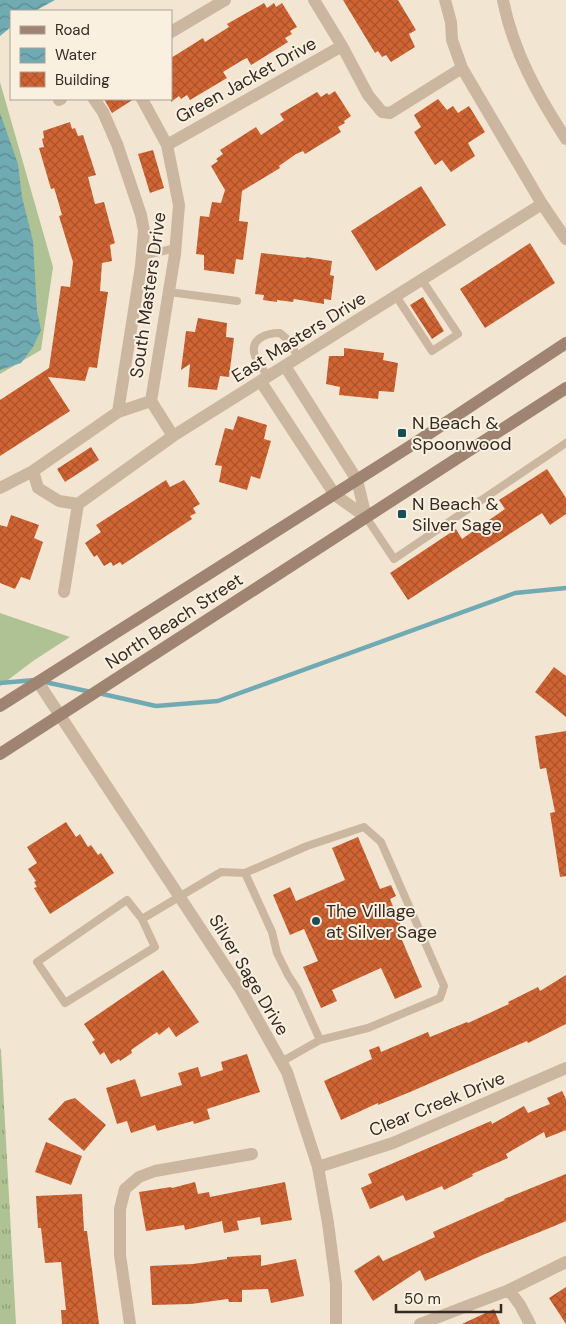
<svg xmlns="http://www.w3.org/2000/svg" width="566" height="1324" font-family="'DM Sans',sans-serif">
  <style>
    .grass { fill: #afc293 }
    .park { fill: url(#park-tufts) }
    .water { fill: url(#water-waves) }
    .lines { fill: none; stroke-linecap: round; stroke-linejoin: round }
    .stream { stroke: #70aab2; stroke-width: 4.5 }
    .building { fill: url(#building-cross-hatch) }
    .service { stroke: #cbb69f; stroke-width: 8 }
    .minor { stroke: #cbb69f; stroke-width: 12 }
    .tertiary { stroke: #cbb69f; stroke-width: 12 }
    .secondary { stroke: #9e8471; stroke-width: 12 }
    .poi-dot { fill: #164f58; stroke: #faf0e0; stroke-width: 2 }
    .labels { text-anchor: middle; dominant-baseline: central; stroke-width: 4; stroke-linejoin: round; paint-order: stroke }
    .street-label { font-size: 18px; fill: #342a23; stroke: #faf0e0 }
    .poi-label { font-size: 18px; fill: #342a23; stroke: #faf0e0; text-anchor: start }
  </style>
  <defs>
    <pattern id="park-tufts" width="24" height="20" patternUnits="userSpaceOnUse" patternTransform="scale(1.25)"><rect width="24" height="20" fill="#afc293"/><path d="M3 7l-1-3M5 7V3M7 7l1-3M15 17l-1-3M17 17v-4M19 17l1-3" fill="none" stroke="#8f9e78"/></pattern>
    <pattern id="water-waves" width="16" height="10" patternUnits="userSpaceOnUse" patternTransform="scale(1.25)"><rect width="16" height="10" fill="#70aab2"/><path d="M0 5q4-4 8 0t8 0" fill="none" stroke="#5d8b90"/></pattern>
    <pattern id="building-cross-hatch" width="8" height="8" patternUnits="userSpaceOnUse" patternTransform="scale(1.25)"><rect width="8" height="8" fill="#d16433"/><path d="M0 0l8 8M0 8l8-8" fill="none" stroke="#aa532b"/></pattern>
  </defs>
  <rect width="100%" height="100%" fill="#f2e6d3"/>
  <!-- grass -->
  <path class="grass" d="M0,82L53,267L41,350L0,374Z
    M0,613L70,637L33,661L0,686Z"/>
  <!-- park -->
  <path class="park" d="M0,1048L1,1050L16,1324H0Z"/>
  <!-- water -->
  <path class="water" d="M0,0H55L35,11H11V27L0,36Z
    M0,113L18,164L22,197L33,241L37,311L41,330L33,347L21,363L0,370Z"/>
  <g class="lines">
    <!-- stream -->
    <path class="stream" d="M45,682L91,692
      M0,683L35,680
      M98,693L156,706L218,701L515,593L566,588"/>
  </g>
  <!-- building -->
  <path class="building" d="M343,0H398L416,30L409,34L415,47L391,62L386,55L382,57L378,51L375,53Z
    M264,3L267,8L274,3L276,7L282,3L297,27L290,31L292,34L285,38L288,42L251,65L247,58L241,61L223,72L227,78L190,100L187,95L181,99L179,96L171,102V58L203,38L205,42L229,27L227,24Z
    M335,91L351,116L344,121L345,123L338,127L341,132L305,154L303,151L296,154L279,166L280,168L242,191L239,221L248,222L243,260L236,259L234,274L204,270V255L196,254L200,216L209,217L212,202L221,203L225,190L211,166L218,161L216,159L223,154L220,150L256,127L261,135L284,120L280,114L317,92L321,97L327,93L329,95Z
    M104,99H134L112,113Z
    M438,99L447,110L453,106L458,113L469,106L485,132L468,143L475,156L451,172L442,160L435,165L414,132L421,127L414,115Z
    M70,122L72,129L75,128L78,136L83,135L96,175L88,177L95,204L104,202L115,243L110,245L112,261L102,263L100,291L108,292L97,368L89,367L85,381L48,377L70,411L0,456V400L49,368L61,286L70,287L73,262L59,216L62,215L56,194L54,188L51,189L39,148L44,147L42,139L44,138L43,131Z
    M153,150L164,188L150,193L138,154Z
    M421,186L446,225L376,271L351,231Z
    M530,243L555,283L485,328L460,289Z
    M261,253L306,258V257L332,261L330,275L334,276L331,300L324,299V304L294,299L293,302L277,300V302L263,300L264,295L255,294Z
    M423,297L444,331L432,339L410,305Z
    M198,318L227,323L226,337L234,338L229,377L220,376L217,390L188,387L190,364L181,370L186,331L195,332Z
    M344,348L384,353L383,360L398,363L394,392L379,391L378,399L339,395L340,387L326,384L329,356H344Z
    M238,416L267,425L264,439L271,441L260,479L251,476L247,490L219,482L222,466L215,465L225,428L233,430Z
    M91,447L99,460L65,482L57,469Z
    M547,469L566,498V514L550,525L542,513L408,600L390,573L456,529L462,539L505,509L499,500Z
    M166,480L170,487L184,480L189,487L200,504L193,508L196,513L190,516L192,519L122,565L120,562L113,566L111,562L104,566L97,555L94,557L85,543L101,532L96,525Z
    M11,515L39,525L34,538L43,542L30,580L21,577L15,589L0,583V525L7,527Z
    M554,667L566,676V717L535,692Z
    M566,731V876L560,877L550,813L555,812L546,768L540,769L535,736Z
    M66,822L76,837L80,834L88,847L91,845L98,855L101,853L114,873L50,914L34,888L37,887L34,882L36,881L28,869L37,863L27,847Z
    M358,837L380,889L391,885L396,896L390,899L403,931L399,933L422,987L395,999L381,968L332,990L337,1001L321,1008L303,967L318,961L304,929L290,935L273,895L290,887L296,901L345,880L332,848Z
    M163,970L199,1022L176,1037L169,1027L159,1035L157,1032L131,1050L132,1053L120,1061L119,1059L111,1064L104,1052L100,1055L92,1042L95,1040L84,1024Z
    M566,975V1024L528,1043L527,1041L410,1092L378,1105V1103L341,1120L324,1081L372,1059L369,1050L379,1046L381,1052L428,1032L430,1037L467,1022L468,1023L509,1004L508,1002L538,987L540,991Z
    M247,1054L260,1092L207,1109L210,1119L194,1124L193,1121L157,1131L155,1125L131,1133L127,1121L117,1124L106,1088L135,1079L141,1097L182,1085L178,1073L198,1067L201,1077L223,1070L221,1062Z
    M562,1091L566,1099V1130L546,1138L544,1132L506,1154L508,1158L472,1174L473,1176L444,1190L442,1186L406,1201L403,1195L370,1209L361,1188L372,1183L368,1174L491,1121L492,1124L524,1106L528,1113L550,1104L547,1098Z
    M75,1098L106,1125L84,1151L48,1119L65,1101Z
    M46,1142L82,1156L71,1185L35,1172Z
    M566,1174V1221L552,1227L485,1254L425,1281L420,1270L373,1301L354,1271L379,1255L383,1261L435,1237L433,1232L505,1200L504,1199Z
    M195,1182L198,1194L209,1192L210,1197L285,1182L292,1220L261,1225L260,1217L237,1221L239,1230L224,1233L222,1221L185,1230L184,1225L146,1231L139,1192L171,1187L172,1188Z
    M82,1194L84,1231H87L99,1324H62L61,1310H66L61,1262L45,1263L41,1228H38L36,1196Z
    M261,1255V1266L296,1259L304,1296L271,1303L268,1289L242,1290V1302H229L228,1299L191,1304L152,1305L150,1266L193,1264L227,1259V1257Z
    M566,1287V1324L549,1298Z
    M494,1309L500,1324H462Z"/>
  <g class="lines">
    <!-- service -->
    <path class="service" d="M142,256L176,248
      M169,292L237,301
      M396,296L432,351L458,334L422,280
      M268,377C264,370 258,363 255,356C249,339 266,333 280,333L287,339L299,358
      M366,517L394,559L566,443
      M245,873L307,846L364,827L381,842L444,986L440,998L368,1028L320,1040
      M142,919L155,947L65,1003L37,962L127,900L142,919L221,872L245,873L272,932L277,953L288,975L297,989L320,1040L281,1062"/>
    <!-- minor -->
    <path class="minor" d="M314,0L342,46L368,95L382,112L390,113L462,68
      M445,0L451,22L452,40L462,68L542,204L566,239
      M503,0C513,51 538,96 566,139
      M171,32L225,0
      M94,99L103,112L117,144L141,215L144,231L141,266L118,412
      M142,99L167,145L179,205L175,254L151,401L173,436
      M59,100L61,99
      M167,145L342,46
      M285,366L357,480L366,517
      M261,382L335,495L366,517
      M33,471L38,488L59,501L78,504L173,436L542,204
      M0,488L33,471L118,412L151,401
      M64,592L78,504
      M318,1167L393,1143L566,1068
      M509,1290L520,1305L530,1324
      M130,1324L120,1255V1209L125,1189L139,1177L155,1171L252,1154
      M420,1324L509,1290L566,1262"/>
    <!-- tertiary -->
    <path class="tertiary" d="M38,682L241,990L287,1072L318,1167L328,1223L336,1284V1324"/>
    <!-- secondary -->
    <path class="secondary" d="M0,706L412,445L566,343
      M0,754L566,388"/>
  </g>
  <!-- markers -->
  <g class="poi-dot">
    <rect x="397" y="428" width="10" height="10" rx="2.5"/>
    <rect x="397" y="509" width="10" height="10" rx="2.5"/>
    <circle cx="316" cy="921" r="5"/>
  </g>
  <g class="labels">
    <!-- street labels -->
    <g class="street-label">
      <text transform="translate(246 80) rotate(-29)">Green Jacket Drive</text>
      <text transform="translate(148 295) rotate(-82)">South Masters Drive</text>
      <text transform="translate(299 337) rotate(-32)">East Masters Drive</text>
      <text transform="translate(174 621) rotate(-33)">North Beach Street</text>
      <text transform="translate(249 975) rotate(59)">Silver Sage Drive</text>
      <text transform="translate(437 1104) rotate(-22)">Clear Creek Drive</text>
    </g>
    <!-- poi labels -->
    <g class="poi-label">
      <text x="412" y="423">N Beach &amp;<tspan x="412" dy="21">Spoonwood</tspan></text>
      <text x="412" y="504">N Beach &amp;<tspan x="412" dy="21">Silver Sage</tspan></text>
      <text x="326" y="911">The Village<tspan x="326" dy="21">at Silver Sage</tspan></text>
    </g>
  </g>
  <!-- legend -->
  <rect x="10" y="10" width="162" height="90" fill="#faf0e0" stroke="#aba194"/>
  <rect x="20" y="26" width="25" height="8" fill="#9e8471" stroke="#aba194"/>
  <text x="55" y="35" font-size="15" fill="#342a23">Road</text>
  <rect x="20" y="48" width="25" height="15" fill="url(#water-waves)" stroke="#aba194"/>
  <text x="55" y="60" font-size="15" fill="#342a23">Water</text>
  <rect x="20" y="72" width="25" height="15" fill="url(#building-cross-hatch)" stroke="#aba194"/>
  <text x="55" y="85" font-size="15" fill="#342a23">Building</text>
  <!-- scale -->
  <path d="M396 1304v8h105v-8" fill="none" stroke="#342a23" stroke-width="2.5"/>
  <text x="404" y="1304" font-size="15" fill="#342a23" stroke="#faf0e0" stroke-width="4" paint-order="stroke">50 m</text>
</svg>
